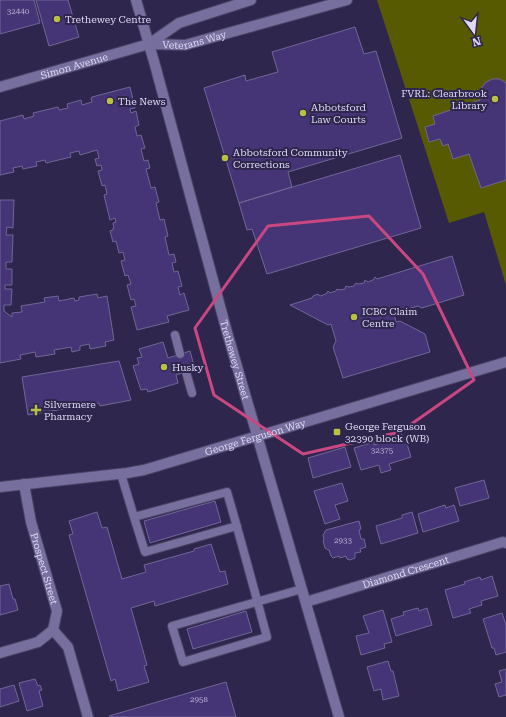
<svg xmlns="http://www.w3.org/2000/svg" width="506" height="717" font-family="'Roboto Serif',serif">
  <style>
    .green { fill: #575a01 }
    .building { fill: #463576; stroke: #6f6795 }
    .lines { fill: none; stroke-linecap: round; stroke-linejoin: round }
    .lane-casing { stroke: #4b4265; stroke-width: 10 }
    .street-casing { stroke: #4b4265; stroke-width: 12 }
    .secondary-casing { stroke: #4b4265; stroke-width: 12 }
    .lane { stroke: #776f9e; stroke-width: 8 }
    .street { stroke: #776f9e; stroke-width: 10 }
    .secondary { stroke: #776f9e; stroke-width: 10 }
    .marked { fill: none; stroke: #c94881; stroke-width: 3; stroke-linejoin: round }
    .poi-dot { fill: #bac046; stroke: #2f264e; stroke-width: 1.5 }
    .labels { text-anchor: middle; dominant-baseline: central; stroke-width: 4; stroke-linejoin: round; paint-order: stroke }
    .number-label { font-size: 8px; fill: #b8b1d4 }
    .poi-label { font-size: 10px; fill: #dedaf4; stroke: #2f264e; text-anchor: start }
    .street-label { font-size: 10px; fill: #dedaf4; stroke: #2f264e }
  </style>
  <rect width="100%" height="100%" fill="#2f264e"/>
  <!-- green -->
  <path class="green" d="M377,0H506V285L484,212L449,223Z"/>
  <!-- building -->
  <path class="building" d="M0,0H34L40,23L0,34Z
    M36,0H68L79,37L49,46Z
    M355,27L364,54L376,51L402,138L288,172L292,187L239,203L204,88L245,75L246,81L278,72L272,52Z
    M492,79H500L506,83V180L481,188L469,154L453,159L448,144L443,146L440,139L429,142L425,127L435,124L433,116L480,100V90L485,83Z
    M130,87L135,108L130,109L131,113L136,111L139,125L135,127L137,136L141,135L145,148L141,149L144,161L148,160L150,168L146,169L151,188L155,187L159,202L156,203L160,220L164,219L168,236L165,237L169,255L174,254L176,262L172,263L174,272L178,271L182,286L178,287L180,295L184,293L189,310L167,316L169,322L137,330L131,307L136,306L134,299L131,300L127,285L131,284L128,275L125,276L121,261L125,260L123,252L119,253L116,241L113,242L110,231L113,230V228H114L113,223L116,222L115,218L110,220L104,195L107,194L105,185L102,186L98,171L102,170L101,165L97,166L95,159L99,158L97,150L80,155L79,151L70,153L71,157L46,163L45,160L36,162L37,166L23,169L22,166L13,168L14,172L0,175V121L23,115L24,119L34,116L33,113L58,107L59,110L68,108L67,104L81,100L82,105L92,102L91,98H92V97Z
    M400,155L421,228L267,274L252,229L247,230L239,203Z
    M0,200H14L13,228L7,227L6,235H13L12,262H6V269H12V285H5V289H12L11,305H4V311L12,317V313L22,312L21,306L45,302L44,298L58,296L59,301L74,298L75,301L79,300V297L97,294L98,298L107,296L114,340L105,342L106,346L90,349L89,344L80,346V350L72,352L71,347L54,350L55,354L36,357L35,352L20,355L21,359L0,363Z
    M452,256L464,295L422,308L418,306L394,313L396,322L400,321L425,334L430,352L343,378L333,347L336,341L331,324L328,325L290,305L312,298L313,296L318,294L320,296L326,294L328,291L330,293L336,291L337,289L339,290L345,289L346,286L349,287L354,286L356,283L358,284L364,283L365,280L368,282L373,280L375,277L377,279Z
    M163,342L168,358L190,351L195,369L176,375L178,383L148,392L147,389L141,390L133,366L139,364L137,358L142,357L139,349Z
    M119,361L131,400L100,406L99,403L28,415L22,377Z
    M401,432L403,438L405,437L411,457L389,464L391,470L381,473L379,465L361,470L354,448L374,442V445L390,440L388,435Z
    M345,447L351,467L313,478L308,458Z
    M484,480L489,498L460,506L455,488Z
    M342,483L348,501L335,505L340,519L325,524L314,491Z
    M215,501L221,522L150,543L144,521Z
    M445,505L446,508L454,505L459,521L423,532L418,514Z
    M97,512L102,528L107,527L122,579L146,572L144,565L194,551V549L211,544L220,572L225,571L228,584L155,606L154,601L131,608L147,665L144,666L149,682L118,691L115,679L111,681L69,535L73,534L69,521Z
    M412,512L418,533L381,544L376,526L402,518V515Z
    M359,521L361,529L359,530L361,539H364L366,547L360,549L361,552L355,553V558L350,560L347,559L346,556L340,558L339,556L333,558L331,556L329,550H328L325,548L323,541L324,539L323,535L326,530Z
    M492,576L498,596L481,601L482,605L469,609L471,613L453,618L445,590L465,584L464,582L480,577L481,580Z
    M9,584L13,599H15L18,610L0,615V586Z
    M418,608L419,611L427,608L432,625L396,636L391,619L404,615L403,612Z
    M383,610L392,642L384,644L385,648L361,655L356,636L369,633L363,616Z
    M246,611L252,632L193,649L187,629Z
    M502,613L506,625V652L496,655L494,648H492L483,619Z
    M388,661L391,671H393L399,696L383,700L381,689L374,691L367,667Z
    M506,669V695L499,697L495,684L502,682L499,671Z
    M35,679L38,686L40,685L42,690L39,691L43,706L27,711L19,683Z
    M226,682L236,717H110L109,716Z
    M14,685L19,701L0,707V689Z"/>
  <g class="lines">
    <!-- lane casing -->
    <g class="lane-casing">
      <path id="lane" d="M175,335L180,354
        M186,372L192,393
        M121,474L134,517
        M237,526L145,552L134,517L227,492C241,540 254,589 267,637L183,662L172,626L302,589"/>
    </g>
    <!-- street casing -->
    <g class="street-casing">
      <g id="street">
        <path id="s1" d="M149,44L185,45L347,0"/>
        <path d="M149,44L179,23L251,0"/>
        <path id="s2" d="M24,484L31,522L57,611L53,630L68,647L88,717"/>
        <path id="s3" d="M306,602L503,542L506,543"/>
        <path d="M0,653L38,642L53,630"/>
      </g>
    </g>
    <!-- secondary casing -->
    <g class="secondary-casing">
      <g id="secondary">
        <path id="s4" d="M136,0L155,65L227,332L339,717"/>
        <path id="s5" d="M0,87L149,44"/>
        <path id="s6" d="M0,487L127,473L144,470L506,362"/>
      </g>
    </g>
    <!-- lane -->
    <use href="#lane" class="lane"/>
    <!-- street -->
    <use href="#street" class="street"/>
    <!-- secondary -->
    <use href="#secondary" class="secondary"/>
  </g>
  <!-- marked area -->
  <path class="marked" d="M369,216L423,274L474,380L400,432L303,454L214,395L195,328L268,226Z"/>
  <!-- markers -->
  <g class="poi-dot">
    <circle cx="57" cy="19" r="4"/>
    <circle cx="495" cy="99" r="4"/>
    <circle cx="110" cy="101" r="4"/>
    <circle cx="303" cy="113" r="4"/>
    <circle cx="225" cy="158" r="4"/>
    <circle cx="354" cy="317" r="4"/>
    <circle cx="164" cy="367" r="4"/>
    <path d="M34 404h4v4h4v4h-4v4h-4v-4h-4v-4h4z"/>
    <rect x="333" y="428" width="8" height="8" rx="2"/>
  </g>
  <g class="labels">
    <!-- number labels -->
    <g class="number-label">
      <text x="18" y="11">32440</text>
      <text x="382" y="450">32375</text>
      <text x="343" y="540">2933</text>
      <text x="199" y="699">2958</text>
    </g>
    <!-- poi labels -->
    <g class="poi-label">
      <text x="65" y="19">Trethewey Centre</text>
      <text x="487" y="93" text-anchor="end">FVRL: Clearbrook<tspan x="487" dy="12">Library</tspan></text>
      <text x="118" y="101">The News</text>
      <text x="311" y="107">Abbotsford<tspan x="311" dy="12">Law Courts</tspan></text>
      <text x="233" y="152">Abbotsford Community<tspan x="233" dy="12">Corrections</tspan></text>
      <text x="362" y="311">ICBC Claim<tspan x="362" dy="12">Centre</tspan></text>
      <text x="172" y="367">Husky</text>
      <text x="44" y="404">Silvermere<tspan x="44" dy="12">Pharmacy</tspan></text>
      <text x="345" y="426">George Ferguson<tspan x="345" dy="12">32390 block (WB)</tspan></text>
    </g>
    <!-- street labels -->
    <g class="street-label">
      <text stroke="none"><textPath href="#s1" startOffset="46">Veterans Way</textPath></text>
      <text stroke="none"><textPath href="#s5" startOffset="77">Simon Avenue</textPath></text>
      <text stroke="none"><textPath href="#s4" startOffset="373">Trethewey Street</textPath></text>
      <text stroke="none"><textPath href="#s6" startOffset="261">George Ferguson Way</textPath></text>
      <text stroke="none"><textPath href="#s2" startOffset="87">Prospect Street</textPath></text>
      <text stroke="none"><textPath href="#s3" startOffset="104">Diamond Crescent</textPath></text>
    </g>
  </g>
  <!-- north arrow -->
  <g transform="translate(474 32) rotate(165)" stroke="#2f264e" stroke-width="3" paint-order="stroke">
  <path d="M0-3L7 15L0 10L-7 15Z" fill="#dedaf4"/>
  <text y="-6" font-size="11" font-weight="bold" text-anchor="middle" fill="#dedaf4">N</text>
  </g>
</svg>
